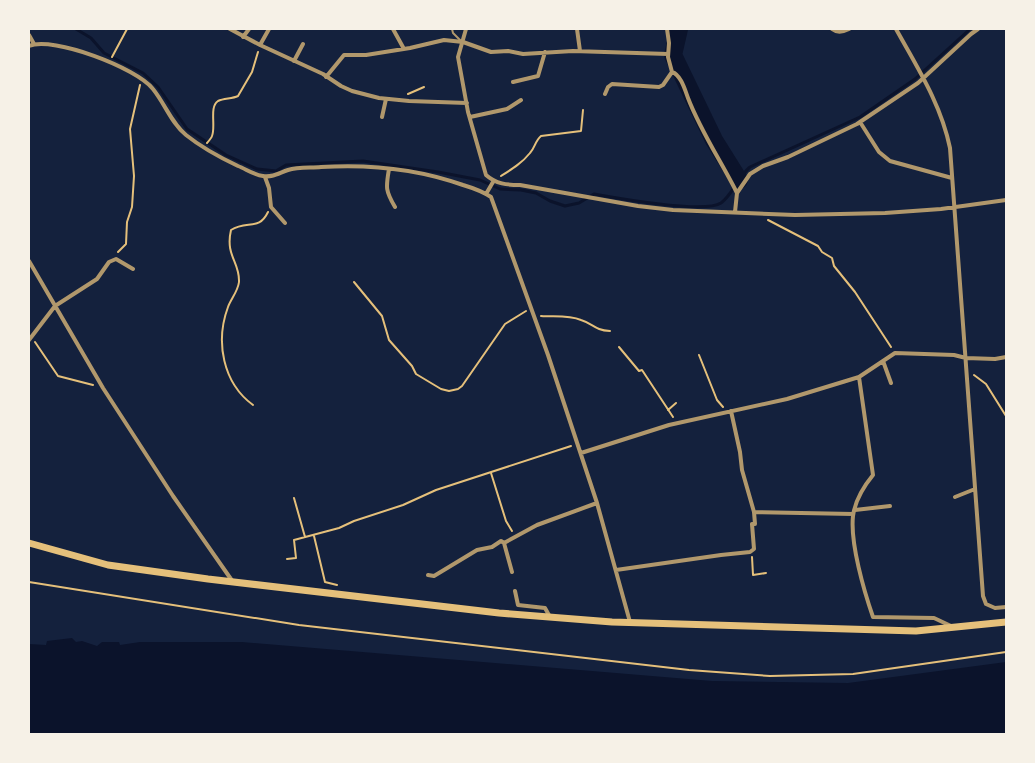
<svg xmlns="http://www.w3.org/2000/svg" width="1035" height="763" font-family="'Sofia Sans Condensed',sans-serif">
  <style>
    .water { fill: #0b132b }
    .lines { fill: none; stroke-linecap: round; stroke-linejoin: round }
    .stream { stroke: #0b132b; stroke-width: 3 }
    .river { stroke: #0b132b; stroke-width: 18 }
    .path { stroke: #e5c07b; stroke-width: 2 }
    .service { stroke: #b1986c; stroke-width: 2 }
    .minor { stroke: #b1986c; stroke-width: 4 }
    .trunk { stroke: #e5c07b; stroke-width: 7 }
  </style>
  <rect width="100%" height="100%" fill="#14213d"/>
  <!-- water -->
  <path class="water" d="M72,638L76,642L82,641L97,646L102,642H119L120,645L140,642H242L712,681L848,683L1006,662V734H29V644L46,645L47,641Z"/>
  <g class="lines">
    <!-- stream -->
    <path class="stream" d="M76,29L91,38L104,53L143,73L158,87L187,129L226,155L257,169L276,171L286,165L363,161L438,172L480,180L500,189L521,190L536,193L550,201L565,206L579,203L594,194C617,198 704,214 721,203C733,194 738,177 750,167L860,117L915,79L970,29"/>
    <!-- river -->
    <path class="river" d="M679,29L673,55L714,140L739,180"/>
    <!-- path -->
    <path class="path" d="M112,57L127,29
      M408,94L424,87
      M207,143C208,142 212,137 212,136C216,126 209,107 218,101C224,98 232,99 238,96L252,72L258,52
      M501,176C512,169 522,163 530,153C535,148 535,141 541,136L581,131L583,110
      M768,220L818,246L822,252L832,258L834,266L855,292L891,347
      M118,252L126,244L127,222L132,207L134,176L130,129L140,85
      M354,282L382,316L389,340L412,366L416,374L441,389L449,391L458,389L462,386L505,324L526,311
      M541,316C554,317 569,315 581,320C594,324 594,330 610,331
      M35,342L58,376L93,385
      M619,347L639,371L642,370L673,417
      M699,355L717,400L723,407
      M974,375L986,384L1006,416
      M253,405C223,383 215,342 228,307C231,299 238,291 239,282C240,262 225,256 231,230C247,220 259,231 268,212
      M668,410L676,403
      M491,473L506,521L512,531
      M294,498L305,537
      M314,536L325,582L337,585
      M752,557L753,575L766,573
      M287,559L296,558L294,540L339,528L354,521L403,505L436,490L571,446
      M29,582L299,625L689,670L770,676L853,674L1006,652"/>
    <!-- service -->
    <path class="service" d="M452,29L453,33L461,41"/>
    <!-- minor -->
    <path class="minor" d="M230,29L260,45L323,74L341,86L352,91L379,98L409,101L467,103
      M393,29L404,49
      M466,29L458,57L468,112L486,175C496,184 507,185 520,185L638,206L673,210L795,215L885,213L941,209L1006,200
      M577,29L580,51
      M667,29L669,43L668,57L672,72C681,75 685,90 688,98C701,132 721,161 737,193
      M832,29C837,33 843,32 849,29
      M896,29C917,67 941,104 950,148L983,596L986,604L995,608L1006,607
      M29,35L34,44
      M243,37L249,29
      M260,45L269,29
      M29,46C53,36 137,68 153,89C165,104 172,124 186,135C201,147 221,158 238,166C246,169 254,175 263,176C272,178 279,173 288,170C298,167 311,168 321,167C369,164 418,169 463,185C473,188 482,191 491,197L548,355L597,503L630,622
      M294,61L303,44
      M326,77L344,55H366L410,48L444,40L463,42L491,52L508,51L523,54L573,51L668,54
      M513,82L538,76L545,52
      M605,94L608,87L612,84L659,87L663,85L672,72
      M382,117L386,99
      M470,117L507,109L521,100
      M860,122L879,152L890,161L952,178
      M389,169C386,187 385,190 395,207
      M265,177L269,188L271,207L285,223
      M486,194L493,182
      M735,212L737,193L750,174L763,166L788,157L857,124L918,83L971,34L978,29
      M29,261L103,388L173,496L233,582
      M29,340L55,306L97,279L109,262L116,259L133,269
      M883,361L891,383
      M859,377L873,475C864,486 855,501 853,516C850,543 864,591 873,617L934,618L951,626
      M581,453L669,425L787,399L859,377L895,353L954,355L966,358L995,359L1006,357
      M955,497L975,489
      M855,510L890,506
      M754,512L853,514
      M504,543L537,525L597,503
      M616,570L721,555L750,552L754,549L752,524H755L754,512L742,470L740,452L731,411
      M428,575L434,576L477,550L492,547L501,541L504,543L512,572
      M515,591L518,605L545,608L550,617"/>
    <!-- trunk -->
    <path class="trunk" d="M29,543L108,565L208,579L499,613L612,622L916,631L1006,622"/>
  </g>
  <!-- border -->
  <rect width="1035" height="763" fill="none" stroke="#f6f1e7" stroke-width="60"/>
</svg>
